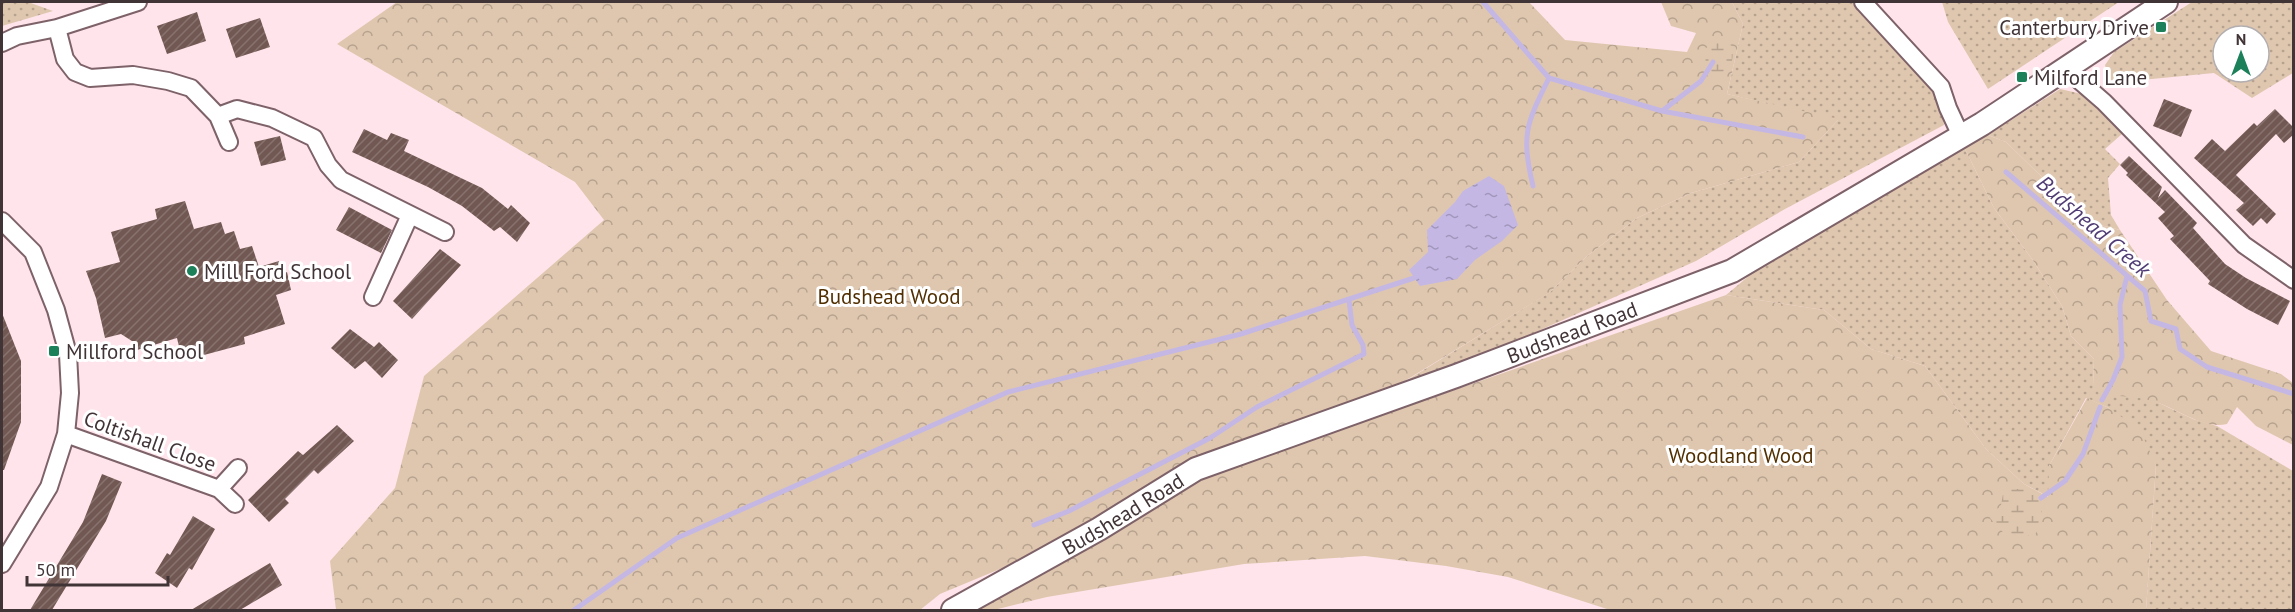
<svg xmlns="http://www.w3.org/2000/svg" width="2295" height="612" font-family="'PT Sans',sans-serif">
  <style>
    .grass { fill: url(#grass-dots); fill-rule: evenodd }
    .forest { fill: url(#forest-crowns) }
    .wetland { fill: url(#wetland-marsh) }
    .water { fill: url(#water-ripples) }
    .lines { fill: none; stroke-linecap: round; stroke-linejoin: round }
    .stream { stroke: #c4b7e4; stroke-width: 5 }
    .building { fill: url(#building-hatch) }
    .street-casing { stroke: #7e6269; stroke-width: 20 }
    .secondary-casing { stroke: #7e6269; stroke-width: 26 }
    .street { stroke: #fff; stroke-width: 16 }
    .secondary { stroke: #fff; stroke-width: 22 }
    .poi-dot { fill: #1c805a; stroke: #fff; stroke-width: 2 }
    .labels { text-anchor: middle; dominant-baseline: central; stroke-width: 6; stroke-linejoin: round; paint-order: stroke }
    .poi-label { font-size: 21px; fill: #413437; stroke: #fff; text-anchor: start }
    .park-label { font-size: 21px; fill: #512f01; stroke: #fff }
    .street-label { font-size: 21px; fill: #413437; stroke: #fff }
    .water-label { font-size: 22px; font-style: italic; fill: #503c74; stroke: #fff }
  </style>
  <defs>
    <pattern id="grass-dots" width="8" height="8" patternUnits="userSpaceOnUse" patternTransform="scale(1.5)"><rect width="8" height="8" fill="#dfc7af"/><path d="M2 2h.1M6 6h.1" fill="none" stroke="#b6a28f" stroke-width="1.8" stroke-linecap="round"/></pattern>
    <pattern id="forest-crowns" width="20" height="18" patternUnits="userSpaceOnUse" patternTransform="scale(1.5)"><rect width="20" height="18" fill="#dfc7af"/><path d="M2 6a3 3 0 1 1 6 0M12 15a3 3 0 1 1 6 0" fill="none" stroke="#b6a28f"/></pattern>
    <pattern id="wetland-marsh" width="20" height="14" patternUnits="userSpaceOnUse" patternTransform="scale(1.5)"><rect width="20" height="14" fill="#dfc7af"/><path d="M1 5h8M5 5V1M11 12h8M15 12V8" fill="none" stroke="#b6a28f"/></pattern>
    <pattern id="water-ripples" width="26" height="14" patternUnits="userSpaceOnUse" patternTransform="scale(1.5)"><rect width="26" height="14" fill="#c4b7e4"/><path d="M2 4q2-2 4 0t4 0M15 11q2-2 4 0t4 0" fill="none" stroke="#a196ba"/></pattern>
    <pattern id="building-hatch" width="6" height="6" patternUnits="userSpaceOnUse" patternTransform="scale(1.5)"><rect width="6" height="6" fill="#725852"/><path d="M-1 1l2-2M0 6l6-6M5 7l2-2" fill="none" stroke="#87726e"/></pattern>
  </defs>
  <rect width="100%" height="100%" fill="#ffe5eb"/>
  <!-- grass -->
  <path class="grass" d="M2,2H28L53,11L2,26Z
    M1732,2H1854L1924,78L1941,103L1944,125L1785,209L1696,261L1486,354L1404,382L1550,292L1587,256L1637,218L1691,193L1799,162L1838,120L1727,94L1743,24Z
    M1942,2H2119L1988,89L1948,22Z
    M2192,2H2293V73L2252,98L2214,73L2121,82L2109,80L2105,65L2114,52ZM2223,36H2259V72H2223Z
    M2060,89L2082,94L2122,134L2105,149L2120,164L2108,178L2111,215L2120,230L2096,224L2047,182L2006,142L1988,135Z
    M1964,147L1994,208L2032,259L2062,306L2071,336L2094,359L2093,384L2155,401L2193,419L2217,426L2293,471V610H2146L2156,465L2109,408L2086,398L2049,466V497L2024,484L1986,449L1925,366L1871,349L1824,310L1726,295L1768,260Z"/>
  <!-- forest -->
  <path class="forest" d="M397,2H1529L1565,40L1687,52L1696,33L1671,26L1661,2H1732L1743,24L1727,94L1839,119L1799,162L1691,193L1637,218L1587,256L1549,293L1385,393L1065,542L940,594L920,610H336L330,561L395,488L424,376L604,220L575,182L337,44Z
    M1988,135L2006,142L2047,182L2096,224L2120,230L2167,300L2211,351L2281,374L2293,383V445L2256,426L2237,407L2227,424C2202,430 2176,407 2152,401C2135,396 2117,396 2100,395L2093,384L2094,359L2071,336L2062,306L2032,259L1994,208L1964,147Z
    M1726,295L1824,310L1871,349L1925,366L1986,449L2024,484L2048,497L2049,466L2087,398L2109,408L2140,430L2156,465L2146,610H1610L1508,577L1446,566L1365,556L1244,564L1047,597L994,610H978L1158,502L1208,476Z"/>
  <!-- wetland -->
  <path class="wetland" d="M1721,40L1732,46C1734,62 1732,69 1716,75C1704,68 1705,62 1706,48Z
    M2004,489H2027L2041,498L2042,514L2036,533L2011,541L1990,518L2001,505Z"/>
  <!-- water -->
  <path class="water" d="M1489,176L1504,186L1518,225L1502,241L1475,260L1457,279L1420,286L1409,270L1428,252L1427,230L1455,202L1463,191Z"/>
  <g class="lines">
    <!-- stream -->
    <path class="stream" d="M1483,2L1549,78L1662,111L1803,137
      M1662,111L1701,81L1713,62
      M2006,172L2145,291L2151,321L2176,329L2180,349L2207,367L2294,394
      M1533,186C1521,134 1526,125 1549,78
      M2102,400L2113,380L2122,357L2120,305L2127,276
      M2041,498L2065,481L2083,454L2100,407
      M1034,525L1069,511L1210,438L1257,407L1364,354L1363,345L1352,325L1349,300
      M574,610L677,538L1008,392L1241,334L1414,278"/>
  </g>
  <!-- building -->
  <path class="building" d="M197,12L206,41L167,54L157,26Z
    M260,18L270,47L236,58L226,29Z
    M2164,99L2192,110L2181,137L2153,126Z
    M2275,109L2294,128V134L2284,143L2276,134L2236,175L2276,214L2267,224L2261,218L2253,226L2236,210L2244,203L2194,158L2212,139L2225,151L2254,123L2257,126Z
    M364,129L387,140L391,133L409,140L404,151L482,188L508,209L511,205L530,223L517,242L500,227L494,231L462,206L428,187L352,152Z
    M280,136L286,160L261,166L254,142Z
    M2129,156L2162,187L2158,198L2165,190L2197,223L2193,228L2225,264L2246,278L2290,301L2278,325L2247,309L2208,284L2210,281L2170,239L2174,236L2158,218L2165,212L2126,175L2128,173L2120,165Z
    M185,201L194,229L221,222L225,234L234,231L240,249L252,246L259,267L279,261L282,274L287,272L291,290L276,295L285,324L244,337L245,344L189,359L186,349L180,351L177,338L137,350L135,343L121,334L105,338L96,298L86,271L120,262L111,232L157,219L155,209Z
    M349,207L392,230L381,253L336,230Z
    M440,249L461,265L412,319L393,301Z
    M2,313L21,361V422L4,470H2Z
    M350,329L374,347L379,342L398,360L382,378L365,361L355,369L331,348Z
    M337,425L354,441L318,474L314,470L285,499L289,503L269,522L248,500L298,451L303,455Z
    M102,474L122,482L106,521L52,610H30L83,522Z
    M193,516L215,529L192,570L189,568L177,588L155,573L167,553L170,555Z
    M270,563L282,585L240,610H191Z"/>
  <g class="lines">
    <!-- street casing -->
    <g class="street-casing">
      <path id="street" d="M1863,2L1941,87L1948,108L1961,136
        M57,28L65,59L75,72L90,78L133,75L168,81L191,88L218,116L229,142
        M2,43L17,36L57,28L138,2
        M2066,69L2104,102L2244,245L2294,280
        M218,116L237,109L272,118L314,138L328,165L341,180L445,232
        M2,221L33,252L56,310L68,354L70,393L66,434L49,487L2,564
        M373,297L410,215
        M66,434L219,489L235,504
        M219,489L238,468"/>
    </g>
    <!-- secondary casing -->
    <g class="secondary-casing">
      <g id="secondary">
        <path id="s1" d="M953,610L1099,529L1196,469L1456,376L1732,271L1982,124L2166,2"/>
      </g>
    </g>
    <!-- street -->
    <use href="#street" class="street"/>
    <!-- secondary -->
    <use href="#secondary" class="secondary"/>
  </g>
  <!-- markers -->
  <g class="poi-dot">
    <rect x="2155" y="21" width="12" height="12" rx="3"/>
    <rect x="2016" y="71" width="12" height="12" rx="3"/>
    <circle cx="192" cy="271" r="6"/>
    <rect x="48" y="345" width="12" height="12" rx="3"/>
  </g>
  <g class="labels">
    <!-- poi labels -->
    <g class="poi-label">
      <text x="2149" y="27" text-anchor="end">Canterbury Drive</text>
      <text x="2034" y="77">Milford Lane</text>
      <text x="204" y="271">Mill Ford School</text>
      <text x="66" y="351">Millford School</text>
    </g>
    <!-- park labels -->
    <g class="park-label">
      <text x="889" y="296">Budshead Wood</text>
      <text x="1741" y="455">Woodland Wood</text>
    </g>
    <!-- street labels -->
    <g class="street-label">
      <text stroke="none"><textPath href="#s1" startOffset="681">Budshead Road</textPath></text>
      <text transform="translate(150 441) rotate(20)">Coltishall Close</text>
      <text stroke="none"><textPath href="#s1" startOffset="195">Budshead Road</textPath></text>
    </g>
    <!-- water labels -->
    <g class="water-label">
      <text transform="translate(2094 226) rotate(41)">Budshead Creek</text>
    </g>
  </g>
  <!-- border -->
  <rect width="2295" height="612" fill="none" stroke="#413437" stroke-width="6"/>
  <!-- north arrow -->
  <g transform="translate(2241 54)"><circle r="28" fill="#ffffff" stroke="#b3aeaf" stroke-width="1.5"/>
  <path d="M0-4.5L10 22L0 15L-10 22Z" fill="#1c805a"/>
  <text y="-9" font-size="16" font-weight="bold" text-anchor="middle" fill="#413437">N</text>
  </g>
  <!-- scale -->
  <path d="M27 576v9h141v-9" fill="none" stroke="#413437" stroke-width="3"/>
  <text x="36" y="576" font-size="18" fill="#413437" stroke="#ffffff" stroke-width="4.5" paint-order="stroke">50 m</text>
</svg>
